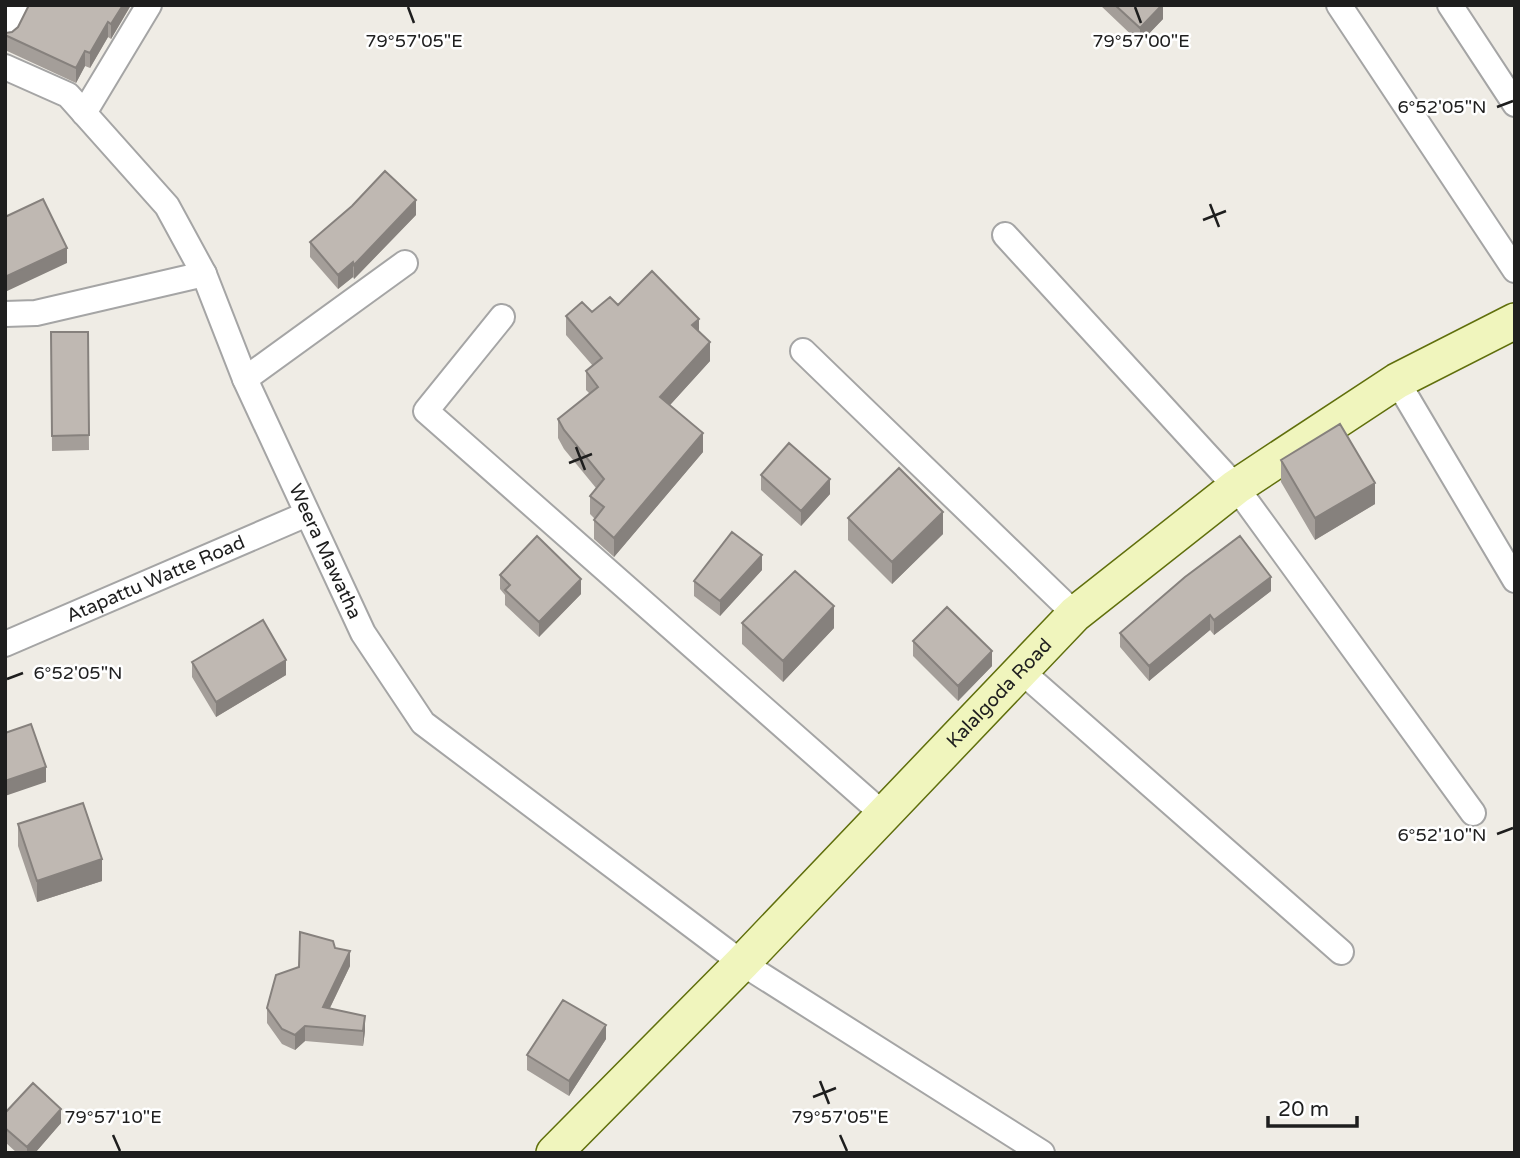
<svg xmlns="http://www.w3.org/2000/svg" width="1520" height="1158" font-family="'Varela Round',sans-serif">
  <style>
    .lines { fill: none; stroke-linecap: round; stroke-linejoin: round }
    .street-casing { stroke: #a5a5a5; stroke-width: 28 }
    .secondary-casing { stroke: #606f0c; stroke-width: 38 }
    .street { stroke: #fff; stroke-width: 24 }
    .secondary { stroke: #f0f5bd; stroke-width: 35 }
    .wall { fill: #a49e99 }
    .shaded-wall { fill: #86817d }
    .building { fill: #bfb8b2; stroke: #86817d; stroke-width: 2 }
    .ticks { fill: none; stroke: #1e1e1e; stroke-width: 2.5 }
    .labels { text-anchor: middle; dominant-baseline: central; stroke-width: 5; stroke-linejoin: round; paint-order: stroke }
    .street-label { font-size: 19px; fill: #1e1e1e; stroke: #fff }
    .ticks-label { font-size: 18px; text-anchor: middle; fill: #1e1e1e; stroke: #fff; stroke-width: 5; stroke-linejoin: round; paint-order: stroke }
  </style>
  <rect width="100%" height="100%" fill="#efece5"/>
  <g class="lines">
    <!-- street casing -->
    <g class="street-casing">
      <g id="street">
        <path d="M1339,5L1515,270"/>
        <path d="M1450,5L1515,104"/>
        <path d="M5,34L21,5"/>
        <path id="s1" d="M5,67L68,95L167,206L204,274L245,379L363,633L423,723L742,963L1042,1153"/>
        <path d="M84,113L149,5"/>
        <path d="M1005,235L1236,487L1473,813"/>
        <path d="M5,314L36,313L204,274"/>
        <path d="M502,317L426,411L883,814"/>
        <path d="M803,351L1075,614"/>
        <path d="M245,379L405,263"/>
        <path d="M1397,381L1515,580"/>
        <path id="s2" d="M5,644L307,514"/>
        <path d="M1020,670L1341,952"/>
      </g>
    </g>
    <!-- secondary casing -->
    <g class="secondary-casing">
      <g id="secondary">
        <path id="s3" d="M554,1153L742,963L1075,614L1236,487L1397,381L1515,321"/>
      </g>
    </g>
    <!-- street -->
    <use href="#street" class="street"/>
    <!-- secondary -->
    <use href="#secondary" class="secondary"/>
  </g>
  <!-- wall -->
  <path class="wall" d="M29,5H131L111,39L108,37L90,68L85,66L76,83L5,50V33L12,32L18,27Z
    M1100,5H1163V19L1140,43Z
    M416,215L354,279L353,277L338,289L310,257V242Z
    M618,305L699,332L710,361L670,405L703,452L614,557L594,539V520L595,519L590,514V496L596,488L564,449L558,438V419L590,394L586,390V371L593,366L566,335V316L592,312Z
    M51,332H88L89,450L52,451Z
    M1281,460L1375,504L1315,540L1281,482Z
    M761,475L830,494L801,526L761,490Z
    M848,518L943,534L892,584L848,540Z
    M762,570L720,616L694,596V581Z
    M500,575L581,594L539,637L505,605V595L500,589Z
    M1271,591L1214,635L1210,630L1149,681L1120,647V633Z
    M742,623L834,628L783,682L742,644Z
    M913,641L992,666L958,701L913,656Z
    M192,662L286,675L216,717L192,677Z
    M18,824L102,881L37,902L18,846Z
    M335,948L350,966L330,1008L365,1031L363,1046L305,1041L295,1050L282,1044L267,1023V1008L299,967Z
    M606,1039L569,1096L527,1070V1055Z
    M5,1113L61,1123L35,1153H17L5,1142Z"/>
  <!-- shaded-wall -->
  <path class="shaded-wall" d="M123,5H131L111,39V24Z
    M1162,5H1163V19L1140,43V28Z
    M108,22V37L90,68V53Z
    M85,51V66L76,83V68Z
    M416,200V215L354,279V265Z
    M67,248V263L5,292V277Z
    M353,262V277L338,289V275Z
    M699,319V337L692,325Z
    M710,342V361L660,416V397Z
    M703,433V452L614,557V538Z
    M830,479V494L801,526V511Z
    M1375,483V504L1315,540V518Z
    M943,512V534L892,584V562Z
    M762,555V570L720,616V601Z
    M1271,577V591L1214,635V620Z
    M581,579V594L539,637V622Z
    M834,606V628L783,682V661Z
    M1210,615V630L1149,681V666Z
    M992,651V666L958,701V686Z
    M286,660V675L216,717V702Z
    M46,767V782L5,796V781Z
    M102,859V881L37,902V881Z
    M350,951V966L323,1022V1007Z
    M365,1016V1031L363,1046V1031Z
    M606,1025V1039L569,1096V1081Z
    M305,1026V1041L295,1050V1035Z
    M61,1109V1123L35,1153H27V1147Z"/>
  <!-- building -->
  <path class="building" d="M29,5H123L111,24L108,22L90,53L85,51L76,68L5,35V33L12,32L18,27Z
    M1115,5H1162L1140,28Z
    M385,171L416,200L354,265L353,262L338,275L310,242L352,206Z
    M43,199L67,248L5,277V217Z
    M652,271L699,319L692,325L710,342L660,397L703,433L614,538L594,520L604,507L590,496L604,479L564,430L558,419L598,387L586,371L602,358L566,316L582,302L592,312L610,297L618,305Z
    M51,332H88L89,435L52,436Z
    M1340,424L1375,483L1315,518L1281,460Z
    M789,443L830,479L801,511L761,475Z
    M899,468L943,512L892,562L848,518Z
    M732,532L762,555L720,601L694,581Z
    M537,536L581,579L539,622L505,590L510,585L500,575Z
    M1240,536L1271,577L1214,620L1210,615L1149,666L1120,633L1185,577Z
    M795,571L834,606L783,661L742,623Z
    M947,607L992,651L958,686L913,641Z
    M263,620L286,660L216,702L192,662Z
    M31,724L46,767L5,781V733Z
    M83,803L102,859L37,881L18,824Z
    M300,932L333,941L335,948L350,951L323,1007L365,1016L363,1031L305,1026L295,1035L282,1029L267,1008L276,975L299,967Z
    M563,1000L606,1025L569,1081L527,1055Z
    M33,1083L61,1109L27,1147L5,1128V1113Z"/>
  <!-- ticks -->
  <path class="ticks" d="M408,7L414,23M1135,7L1141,23M1497,107L1513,101M1210,204L1219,227M1203,220L1226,211M576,447L585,470M569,463L592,454M7,679L23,673M1497,834L1513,828M820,1081L829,1104M813,1097L836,1088M113,1135L120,1151M840,1135L847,1151"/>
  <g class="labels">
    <!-- street labels -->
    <g class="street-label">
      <text stroke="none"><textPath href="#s1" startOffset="598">Weera Mawatha</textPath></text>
      <text stroke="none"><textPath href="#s2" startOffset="164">Atapattu Watte Road</textPath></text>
      <text stroke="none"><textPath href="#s3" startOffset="640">Kalalgoda Road</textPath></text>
    </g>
  </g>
  <g class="ticks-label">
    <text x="1141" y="47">79°57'00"E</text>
    <text x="414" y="47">79°57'05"E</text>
    <text x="1442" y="113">6°52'05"N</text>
    <text x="78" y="679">6°52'05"N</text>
    <text x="1442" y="841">6°52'10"N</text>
    <text x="113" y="1123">79°57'10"E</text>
    <text x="840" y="1123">79°57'05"E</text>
  </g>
  <!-- border -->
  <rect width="1520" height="1158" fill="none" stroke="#1e1e1e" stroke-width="14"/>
  <!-- scale -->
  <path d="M1268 1116v10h89v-10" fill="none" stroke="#1e1e1e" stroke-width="3.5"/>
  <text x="1278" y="1116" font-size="21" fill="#1e1e1e" stroke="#ffffff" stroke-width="5" paint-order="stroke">20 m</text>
</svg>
